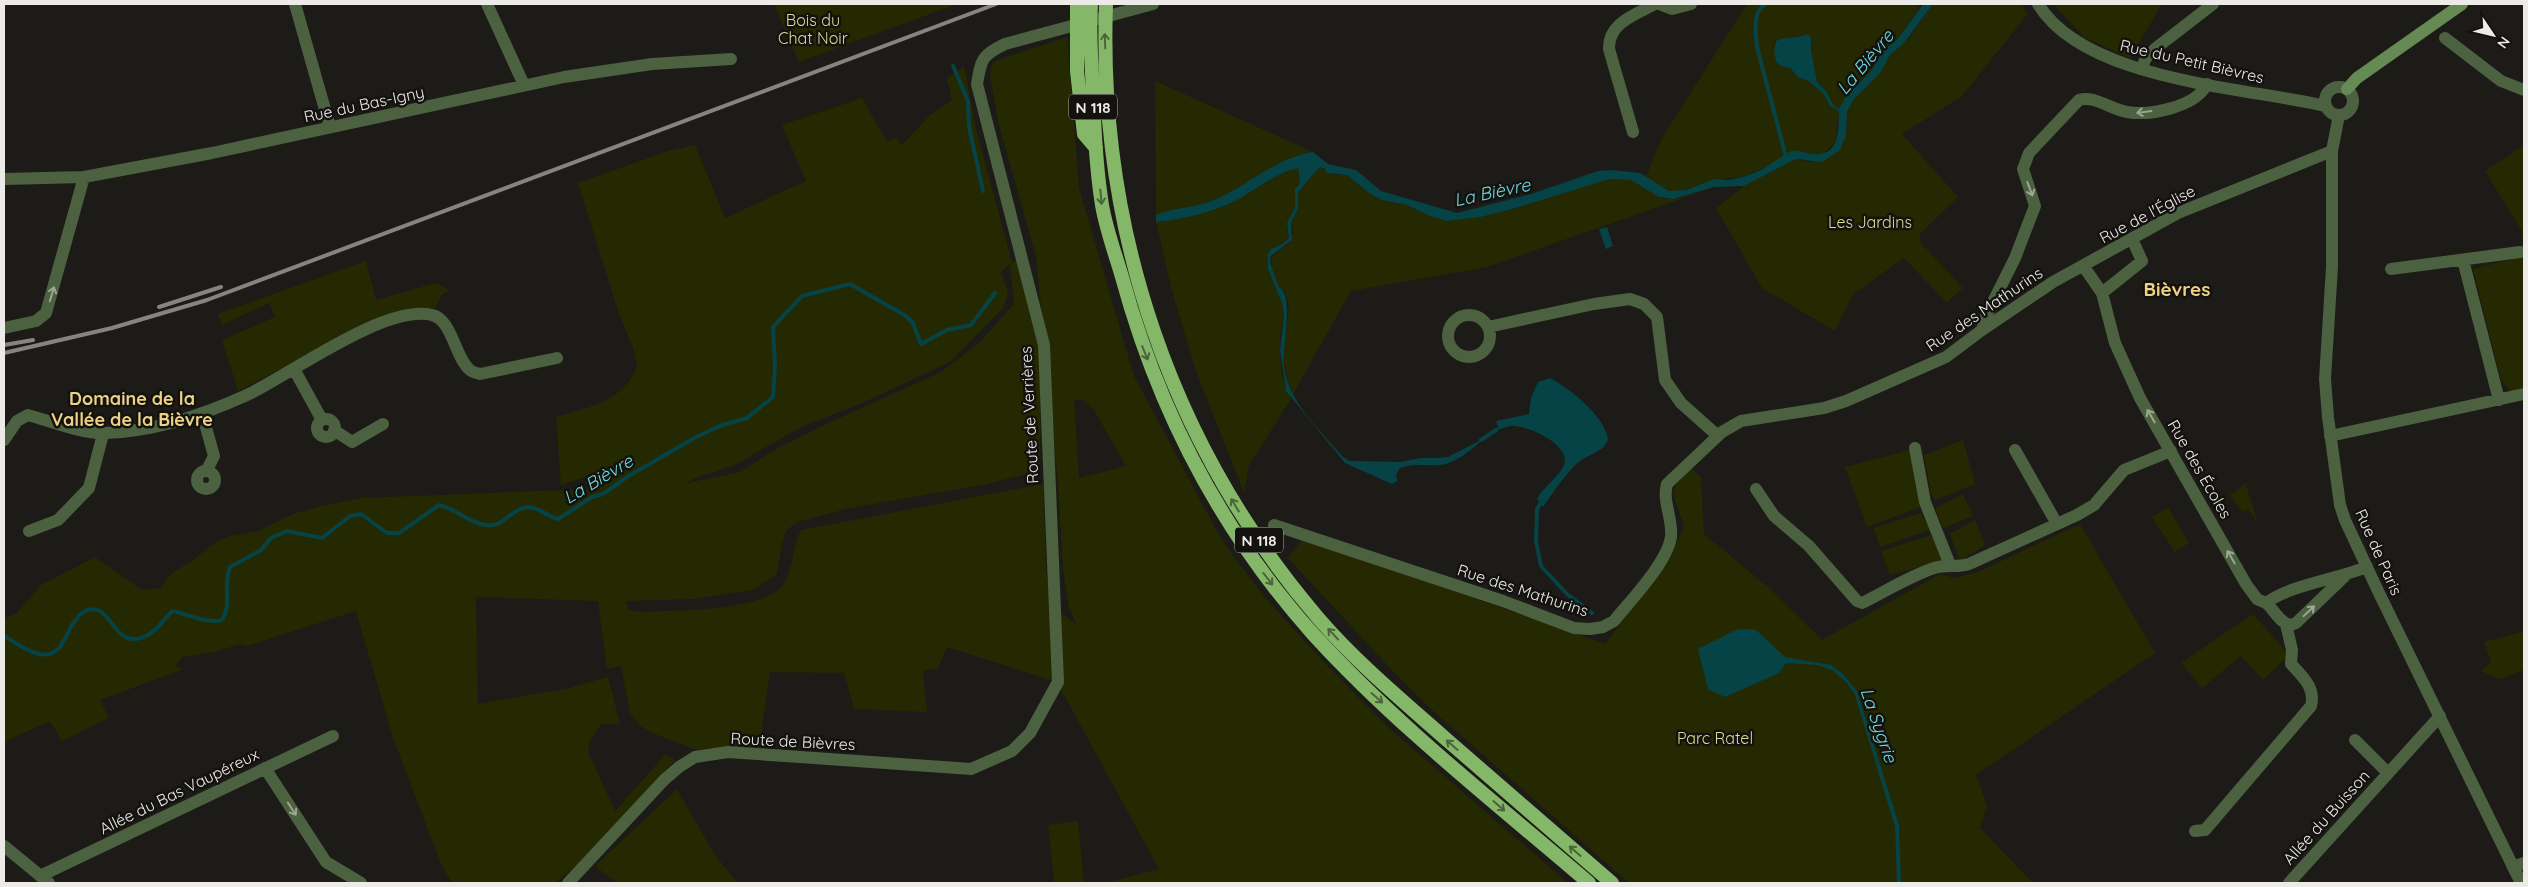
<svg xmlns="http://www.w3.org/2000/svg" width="2528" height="887" font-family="Quicksand,sans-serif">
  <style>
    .green { fill: #252901; fill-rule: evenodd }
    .water { fill: #064346 }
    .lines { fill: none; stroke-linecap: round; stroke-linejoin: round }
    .stream { stroke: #064346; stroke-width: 4 }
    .minor { stroke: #4b6140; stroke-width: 12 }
    .tertiary { stroke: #4b6140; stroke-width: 12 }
    .secondary { stroke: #668a53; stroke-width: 12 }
    .trunk { stroke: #84b768; stroke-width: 14 }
    .rail { stroke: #858480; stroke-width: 4 }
    .oneway { stroke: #4c643c }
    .oneway2 { stroke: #9ca694 }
    .labels { text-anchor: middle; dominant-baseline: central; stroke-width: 5; stroke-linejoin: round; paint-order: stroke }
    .shield { fill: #14120f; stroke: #abaaa7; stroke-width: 1 }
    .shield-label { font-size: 15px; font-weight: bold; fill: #ecebe8 }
    .park-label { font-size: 16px; fill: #d3df92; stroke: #14120f }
    .street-label { font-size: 16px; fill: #ecebe8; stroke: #14120f }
    .water-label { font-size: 18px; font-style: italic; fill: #6cd9e0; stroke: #14120f }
    .neighbourhood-label { font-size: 18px; font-weight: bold; fill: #edd185; stroke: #14120f }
    .quarter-label { font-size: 19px; font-weight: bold; fill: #edd185; stroke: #14120f }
  </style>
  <rect width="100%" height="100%" fill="#1d1b17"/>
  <!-- green -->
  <path class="green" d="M774,4H957L799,62Z
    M1747,4H1914L1919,8L1906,28L1895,42L1884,49L1871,71L1847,95L1840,109L1833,105L1826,91L1817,82L1811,50L1812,40L1807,34C1796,39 1786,36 1776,41L1774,44L1776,61L1780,66L1790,68L1798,77L1810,82L1824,95L1830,106L1839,111L1836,142L1824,153L1814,154L1800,151L1746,176L1721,179L1676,192L1662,189L1646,177L1662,138Z
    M1933,4H2022L2027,15L1962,96L1902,134L1958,197L1919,235L1922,244L1963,288L1947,303L1904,258L1853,294L1835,331L1762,288L1716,208L1744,186L1796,159L1809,162L1843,145L1847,128V112L1854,99L1881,72L1890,55L1909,38Z
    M2053,4H2162L2130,58L2085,38Z
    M1067,37L1079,188L1134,376L1221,539L1261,593L1320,658L1389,728L1568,883H1106L1159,869L1057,682L947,647L938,668L923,671L927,712L854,709L844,673L770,672L759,749L731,746L697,750L652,733L641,726L630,713L621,666L607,669L598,601L476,597L478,704L569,688L608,677L620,724H601L590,740L588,752L615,811L665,755L675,760L582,861L555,883H452L441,864L392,735L356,611L247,646L240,644L215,652L182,657L175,666L184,669L100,700L109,718L62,741L50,721L4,742V618L16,614L41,585L95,557L142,590L160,588L172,573L190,562L216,542L230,536L259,531L293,514L318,507L362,498L594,489L591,475L561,485L556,417C589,407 624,402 637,366L633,348L619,314L578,183L668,151L695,145L725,218L806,181L782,125L862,98L887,142L896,137L902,145L929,116L952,100L947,79L964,66L976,129L1012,262L1018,259L1041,347L1040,471L982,485L850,508L797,522L786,531L782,543L777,574L753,590L693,599L626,601L628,610L641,612C674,610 762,612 783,585C793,572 792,547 801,530L1043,484L1046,569L1051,606L1077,625L1069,608L1063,569L1058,482L1036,256L999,125L990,77L992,64L998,60ZM1010,264L1014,304L978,344L941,372L824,425L778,448L740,472L688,483L693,479L735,465L803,426L860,404L950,362L1004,307L1008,293L1001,272ZM1082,399L1094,410L1126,466L1079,478L1074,400Z
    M1155,81L1313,152C1274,158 1247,187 1212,201C1194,208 1173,207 1156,215Z
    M2524,145V388L2511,392L2501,380L2473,269L2524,256L2522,231L2485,171Z
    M1298,167L1300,183L1295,189V207L1287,223L1289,238L1284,243L1271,249C1262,272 1277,283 1282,304C1286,315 1281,327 1280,338C1279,356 1281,383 1291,399L1249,465L1244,493L1196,371L1172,291L1156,222C1185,219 1215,212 1241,198C1260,187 1276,174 1298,167Z
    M1320,167L1335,175H1347L1369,193L1382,200L1407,205L1430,216L1447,221L1481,217L1516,208L1610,179L1631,180L1664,199L1680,198L1709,189L1487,267L1351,291L1293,394C1287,381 1284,367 1283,353C1283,335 1298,297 1278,286C1270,261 1265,258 1289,244L1293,233L1291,222L1298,209V192Z
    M366,261L376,300L436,283L449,290L442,295L435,308L376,319L238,391L222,340L275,317L269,303L222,325L218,314Z
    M1963,440L1975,484L1935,500L1931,493L1924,455Z
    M1910,450L1920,507L1867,527L1845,467Z
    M1691,468L1701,477L1704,534L1768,587L1822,640L1940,574L1954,578L1980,571L2080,524L2155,653L1976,775L1987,806L1980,828L2033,883H1629L1432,710L1390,668L1288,558L1303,539L1605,644L1669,560L1684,526L1673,494L1677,482Z
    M2251,480L2246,485L2258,524L2248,509L2242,512L2230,495Z
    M1963,494L1973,516L1943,528L1935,508Z
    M2168,507L2189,543L2175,552L2152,517Z
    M1921,513L1930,530L1880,547L1874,528Z
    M1975,520L1985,545L1960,561L1950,534Z
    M1932,535L1943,560L1890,575L1881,551Z
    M2253,614L2289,655L2263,680L2241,656L2202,688L2181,663Z
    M2524,631V670L2499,679L2481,671L2491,662L2484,642Z
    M677,789L713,852L737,883H617L595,866Z
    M1078,821L1084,883H1054L1048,825Z"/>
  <!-- water -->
  <path class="water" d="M1923,4H1933L1904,43L1890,55L1881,72L1854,99L1847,112L1846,136L1840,150L1822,162L1796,159L1744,186L1714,187L1673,199L1659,197L1631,180L1610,179L1516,208L1481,217L1447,221L1430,216L1407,205L1382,200L1369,193L1347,175L1327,173L1325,169L1320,167L1298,192V209L1291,222L1292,240L1271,256L1270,262L1278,286C1296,296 1281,347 1284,367C1289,403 1321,431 1343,457L1350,461L1401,462L1420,458H1438L1448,457L1485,438C1472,448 1458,463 1440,465C1426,466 1414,463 1400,468L1396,475L1397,481L1392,484L1345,463L1286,391L1280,350L1284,314L1282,303L1268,269V254L1271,249L1284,243L1289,238L1287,223L1295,207V189L1300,183L1298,168C1276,173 1260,187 1241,198C1215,212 1185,219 1156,222V215C1173,207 1194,208 1212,201C1247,187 1274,158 1313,152L1328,164L1356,170L1381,191L1457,213L1531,194L1598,171L1612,170L1640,173L1669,191L1686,190L1715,179L1729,180L1746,176L1761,170L1791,151C1800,150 1807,154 1815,154C1841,155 1838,129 1839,111L1830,106L1824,95L1810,82L1798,77L1790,68L1780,66L1776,61L1774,51L1776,41C1786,36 1797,39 1807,34L1811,37V50L1817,82L1826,91L1833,105L1839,109L1847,95L1871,71L1884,49L1895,42L1906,28Z
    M1607,227L1613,246L1606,249L1599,229Z
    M1550,378C1568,387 1607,418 1608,440C1602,453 1591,453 1580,461C1569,469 1551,495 1543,507L1537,499C1544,486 1558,478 1564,465C1572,445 1526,424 1510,426C1504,427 1497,431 1492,431L1498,427L1496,421L1529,414L1531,398L1538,382Z
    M1744,629L1756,630L1785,657L1831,665L1843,674L1857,691L1899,825L1901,883H1897L1895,827L1855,695L1846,682L1832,670L1817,665L1786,663L1779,673L1725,697L1708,689L1698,649L1736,630Z"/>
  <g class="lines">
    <!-- stream -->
    <path class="stream" d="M1765,4C1752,13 1756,33 1757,47L1786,157
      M953,66L968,101L969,127L983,191
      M1481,440L1496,430
      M1542,501L1537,509L1536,541L1541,566L1567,594L1592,613
      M4,636C18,644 44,665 59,648C64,642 68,632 72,625C75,621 80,613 85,611C114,599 111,654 148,635C157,630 165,619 172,611C189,614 205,624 222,620C233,603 222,587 230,567L261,550L271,538L287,531L322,538L350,516L361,514L387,533H399L439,505C456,509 469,523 485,525C503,528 508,512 523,508C536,504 545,516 558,519L592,497L603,494L627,477L696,437L720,426L747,418L773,397L775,366L773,327L802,296L850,284L906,316L913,323L921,344L947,330L971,325L995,293"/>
    <!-- minor -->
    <path class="minor" d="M295,4L330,127
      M487,4L524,85
      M1659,4L1672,9L1691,4
      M2445,38L2501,81L2524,90
      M2141,69L2146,58L2156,48L2213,4
      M1633,132L1609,49C1608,23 1635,15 1655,4
      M4,179L84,177L212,153L564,77L652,64L731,59
      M2463,260L2499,400
      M2084,267L2102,293L2115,343L2140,398L2246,584L2257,599L2266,603
      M2391,269L2520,252
      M2102,293L2142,261L2132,239
      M1448 336a21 21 0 1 1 42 0a21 21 0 1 1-42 0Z
      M1488,327L1594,304L1630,299L1644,304L1657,317L1665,380L1681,403L1718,436
      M4,328L36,321L46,313L84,177
      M1982,330L1986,316L2015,258L2035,206L2023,169L2029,153L2079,100C2095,95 2111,110 2127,112C2150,116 2196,107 2207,84
      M294,369L322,420
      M202,413L214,456L207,470
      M317 428a9 9 0 1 1 18 0a9 9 0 1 1-18 0Z
      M334,430L352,442L383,424
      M2330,436L2524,394
      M4,440L17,421L28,415C50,421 83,434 105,433C153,432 203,415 247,395C291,374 385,304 432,315C452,319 455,358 470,370C472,372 477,373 480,374L557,358
      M1915,448L1925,502L1950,565
      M2015,450L2057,524
      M197 480a9 9 0 1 1 18 0a9 9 0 1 1-18 0Z
      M1756,489L1774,516L1809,546L1857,601L1862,603C1886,591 1910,576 1934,568C1946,564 1957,568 1969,564L2077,515L2094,505L2124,470L2171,451
      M1274,525L1503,601L1574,628L1590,629L1603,627L1614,621C1630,601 1667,563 1671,537C1673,519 1662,501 1667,484L1722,432L1741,421L1824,408L1846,401L1946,357L1982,330L2053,282L2178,213L2332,151
      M29,531L58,520L89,488L103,434
      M2344,577L2296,623L2291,625C2280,624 2274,609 2266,603C2290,585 2337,579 2367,567
      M2355,740L2388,773
      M265,768L326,862L361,883
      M2195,831L2205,830L2311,706C2316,688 2302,676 2291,664L2292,650L2286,624
      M4,846L49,883
      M2513,867L2524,863
      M40,876L333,736
      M2289,883L2440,716"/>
    <!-- tertiary -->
    <path class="tertiary" d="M2038,4C2085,81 2245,87 2325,106
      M2325 101a14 14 0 1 1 28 0a14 14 0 1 1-28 0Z
      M2339,115L2332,151V267L2325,379L2328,417L2340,505L2345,520L2378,591L2521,883
      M568,883L664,780L679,767L695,757L728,752L971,769L1012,751L1030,733L1058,682L1044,345L977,84C981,59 982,55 1005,44L1153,4"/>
    <!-- secondary -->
    <path class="secondary" d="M2347,89L2357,78L2462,4"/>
    <!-- trunk -->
    <path class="trunk" d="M1077,4V71L1084,134L1096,148
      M1091,4C1089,32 1091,60 1093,89C1094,127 1096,167 1102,205C1106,229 1115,253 1122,277C1158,409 1221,531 1313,634C1396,725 1496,803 1589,883
      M1106,4C1098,230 1171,447 1319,619C1357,663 1403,701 1447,740C1502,788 1557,836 1612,883"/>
    <!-- rail -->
    <path class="rail" d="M159,307L221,287
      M4,345L33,340
      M4,353L112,328L207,300L996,4"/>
  </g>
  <!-- one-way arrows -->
  <defs><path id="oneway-shaft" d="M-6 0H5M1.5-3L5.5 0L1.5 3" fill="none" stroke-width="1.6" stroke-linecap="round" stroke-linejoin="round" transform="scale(1.25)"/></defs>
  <g class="oneway">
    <use href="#oneway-shaft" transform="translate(1105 41) rotate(-92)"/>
    <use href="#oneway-shaft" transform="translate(1101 197) rotate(84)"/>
    <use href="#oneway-shaft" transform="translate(1145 353) rotate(68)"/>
    <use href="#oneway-shaft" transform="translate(1235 505) rotate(-121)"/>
    <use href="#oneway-shaft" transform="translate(1268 579) rotate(52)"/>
    <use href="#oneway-shaft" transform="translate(1333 634) rotate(-133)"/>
    <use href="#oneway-shaft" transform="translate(1377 698) rotate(41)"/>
    <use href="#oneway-shaft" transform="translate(1452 745) rotate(-139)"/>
    <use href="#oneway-shaft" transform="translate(1499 806) rotate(41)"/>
    <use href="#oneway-shaft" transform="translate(1575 851) rotate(-139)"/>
  </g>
  <g class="oneway2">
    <use href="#oneway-shaft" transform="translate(2144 112) rotate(172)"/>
    <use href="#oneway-shaft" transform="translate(2030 189) rotate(69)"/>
    <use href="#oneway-shaft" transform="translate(52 294) rotate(-73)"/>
    <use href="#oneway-shaft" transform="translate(2151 416) rotate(-120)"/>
    <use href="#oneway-shaft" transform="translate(2231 557) rotate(-120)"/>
    <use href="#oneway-shaft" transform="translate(2309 611) rotate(-43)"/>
    <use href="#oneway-shaft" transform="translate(292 809) rotate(57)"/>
  </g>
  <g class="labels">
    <!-- shield labels -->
    <g class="shield">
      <rect x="1069" y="94.5" width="48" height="25" rx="4"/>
      <rect x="1235" y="527.5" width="48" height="25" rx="4"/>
    </g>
    <g class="shield-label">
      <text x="1093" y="107">N 118</text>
      <text x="1259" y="540">N 118</text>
    </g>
    <!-- park labels -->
    <g class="park-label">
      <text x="813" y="20">Bois du<tspan x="813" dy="18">Chat Noir</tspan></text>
      <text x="1870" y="222">Les Jardins</text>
      <text x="1715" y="738">Parc Ratel</text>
    </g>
    <!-- street labels -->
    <g class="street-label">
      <text transform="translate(2192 61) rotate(13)">Rue du Petit Bièvres</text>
      <text transform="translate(364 104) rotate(-12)">Rue du Bas-Igny</text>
      <text transform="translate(2147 214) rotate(-28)">Rue de l'Église</text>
      <text transform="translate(1984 309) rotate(-34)">Rue des Mathurins</text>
      <text transform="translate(1029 415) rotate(-93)">Route de Verrières</text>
      <text transform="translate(2200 469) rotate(60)">Rue des Écoles</text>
      <text transform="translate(2379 552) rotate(66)">Rue de Paris</text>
      <text transform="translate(1523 590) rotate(18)">Rue des Mathurins</text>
      <text transform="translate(793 741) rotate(3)">Route de Bièvres</text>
      <text transform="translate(179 791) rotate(-26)">Allée du Bas Vaupéreux</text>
      <text transform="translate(2326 817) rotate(-48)">Allée du Buisson</text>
    </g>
    <!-- water labels -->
    <g class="water-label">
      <text transform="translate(1865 62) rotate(-50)">La Bièvre</text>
      <text transform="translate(1492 192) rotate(-12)">La Bièvre</text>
      <text transform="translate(598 479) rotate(-31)">La Bièvre</text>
      <text transform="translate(1879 725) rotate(71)">La Sygrie</text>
    </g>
    <!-- neighbourhood labels -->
    <g class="neighbourhood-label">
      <text x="132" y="398">Domaine de la<tspan x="132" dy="21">Vallée de la Bièvre</tspan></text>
    </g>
    <!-- quarter labels -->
    <g class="quarter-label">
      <text x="2177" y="289">Bièvres</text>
    </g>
  </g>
  <!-- border -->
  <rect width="2528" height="887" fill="none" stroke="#ecebe8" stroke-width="10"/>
  <!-- north arrow -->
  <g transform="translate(2493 35) rotate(125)" stroke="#14120f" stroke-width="4" paint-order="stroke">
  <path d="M0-4L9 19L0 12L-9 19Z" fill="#ecebe8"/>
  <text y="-8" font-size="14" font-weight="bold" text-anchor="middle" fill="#ecebe8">N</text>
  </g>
</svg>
